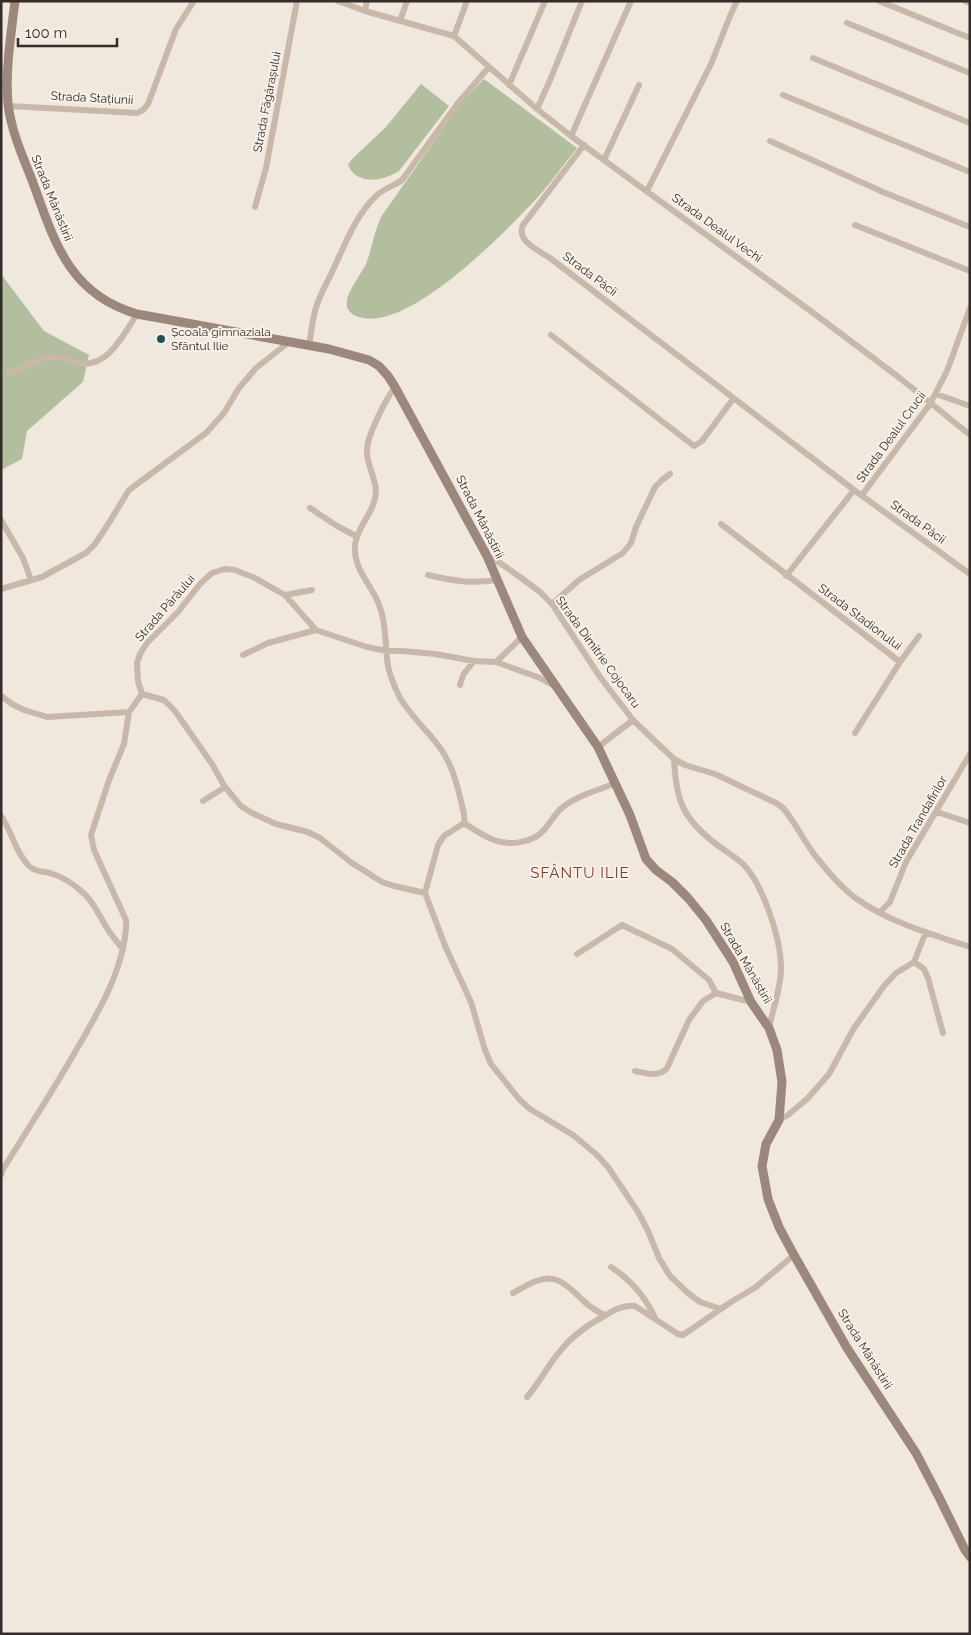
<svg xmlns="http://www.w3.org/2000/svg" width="971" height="1635" font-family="Raleway,sans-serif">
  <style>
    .green { fill: #b3be9e }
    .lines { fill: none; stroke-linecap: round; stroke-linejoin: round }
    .street { stroke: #c7b8aa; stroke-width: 6 }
    .secondary { stroke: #9b877b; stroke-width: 9 }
    .poi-dot { fill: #224f53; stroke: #f8f1e9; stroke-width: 2 }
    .labels { text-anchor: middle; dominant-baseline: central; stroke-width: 4; stroke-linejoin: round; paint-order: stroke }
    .street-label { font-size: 12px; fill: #352d29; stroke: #f8f1e9 }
    .poi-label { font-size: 12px; fill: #352d29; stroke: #f8f1e9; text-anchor: start }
    .quarter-label { font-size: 15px; letter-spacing: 1px; fill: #7e3e28; stroke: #f8f1e9 }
  </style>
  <rect width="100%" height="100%" fill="#f0e7dd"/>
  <!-- green -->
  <path class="green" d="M484,79L577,148C564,164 552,181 539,196C507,230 409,333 359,317C352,315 345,310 347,301C348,291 361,274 366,264C372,249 374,232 381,217L451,117L462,102Z
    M421,84L449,106L399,171C383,181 357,186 348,165L351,160L385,128Z
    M1,274L44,331L89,355L83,382L27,431L22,459L1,470Z"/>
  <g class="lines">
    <!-- street -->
    <path class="street" d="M338,1L365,11L454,36
      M879,1L970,38
      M965,1L970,3
      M365,11L367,1
      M400,21L407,1
      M847,23L970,73
      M454,36L537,109L571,136L816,315L901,379L970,435
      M454,36L467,1
      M813,58L970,123
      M509,85L545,1
      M783,95L970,172
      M9,106L137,113L143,110L148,104L176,29L194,1
      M537,109L551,78L582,1
      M571,136L631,1
      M770,141L883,192L970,227
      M584,145L523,225C516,241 538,250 550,258L854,490L970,574
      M604,160L639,85
      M647,191L711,64L730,16L737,1
      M255,207L266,168L297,1
      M855,225L970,271
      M551,335L694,446L702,441L733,399
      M309,346C311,334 312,323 315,311C318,298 326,285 332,272C344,247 355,216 376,196C384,188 394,186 402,180L458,103L489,67
      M10,372L16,371C26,367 37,360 48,357C58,355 68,361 78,363C108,369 123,335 137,314
      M395,387C386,399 366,437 367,452C367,466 376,478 376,492C375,512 357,526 355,545C353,567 368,581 377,600C386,619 385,639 387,659C388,672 394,686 400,698C410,715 426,729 438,745C451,762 456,780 461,801C462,808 466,815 464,823C473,829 483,836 494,840C509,846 533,843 544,830C551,822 555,813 563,807C578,795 599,790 616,783
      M936,394L970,406
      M862,495L930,404L947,371L970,308
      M310,508L337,526L356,536
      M1,520L23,558L31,580
      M721,524L900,662
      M487,556L500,563L520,577L540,592L552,604L600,677L633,720L658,744L674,759L685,765L715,774L776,803L783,808C796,823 804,842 817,858C828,872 840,886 854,897C888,922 931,934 970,947
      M428,575C454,581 471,584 497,580
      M786,576L854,490
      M1,589L42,577L86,553L95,544L107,526L129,490L206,433L224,413L239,388L256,368L289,342
      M285,595L312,590
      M552,604L579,580L623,553L631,543L636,527L655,487L662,480L670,474
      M243,655L268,643L316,630
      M496,662L522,637
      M460,685L463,675L474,661
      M142,694L138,681L137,663L140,654L147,643L178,612L200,584L212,573L225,569L235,570L255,578L285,595L316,630L367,647L387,651H403L435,654L474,661L496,662L540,678L554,686
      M142,694L164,700L175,711L212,764L225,787L241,806L252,813L276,824L308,832L320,838L352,863L382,882L394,886L425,893
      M1,696L12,704L24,710L47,717L129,712L142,694
      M855,733L900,662L919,636
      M598,747L633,720
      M674,759C676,800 682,818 716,844C725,851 736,857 744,865C763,885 781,939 781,968C781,988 773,1008 769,1028
      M203,801L225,787
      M937,812L970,823
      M1,816C12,831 15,852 29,866C35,872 42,871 50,873C60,876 72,883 80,890C93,900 98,914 107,928C111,935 117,942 123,949
      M464,823L444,836L438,845L425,893L446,948L471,1002L485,1050L491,1064L519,1099L530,1109L573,1135L596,1154L608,1167L638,1212L648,1231L659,1258L670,1276L689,1294L700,1302L721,1309
      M880,912L890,902L906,862L970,754
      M577,954L622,925L672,949L709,980L716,993
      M914,962L924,969L928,978L943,1033
      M914,962L926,932
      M635,1071C646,1073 658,1078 667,1068L689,1020L703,1001L716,993L751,1002
      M779,1120L788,1115L808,1098L829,1074L854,1028L884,986L896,973L914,962
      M1,1175L3,1169C28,1129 54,1089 78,1047C97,1014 117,981 124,943C125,935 127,928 126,920L94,850L91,835L109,780L124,744L129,712
      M611,1267C631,1280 645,1296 655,1318
      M513,1293C524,1287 540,1276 553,1279C568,1282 579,1299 591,1307C595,1310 600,1313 605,1315
      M527,1397C540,1382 548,1365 561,1350C573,1335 589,1324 606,1315C616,1309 624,1305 635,1306L678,1334L683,1335L731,1302L756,1287L794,1255"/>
    <!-- secondary -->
    <path class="secondary" d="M15,1C11,35 5,70 8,104C11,130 22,155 32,180C54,240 68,294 137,314L329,349L358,357L369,360L379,366L388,376L395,387L487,556L522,637L598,747L630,815L646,859L656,870L672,882L688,898L706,920L733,962L751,1002L769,1028L777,1050L782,1082L779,1120L766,1144L762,1166L768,1199L779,1227L794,1255L847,1348L916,1453L940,1499L965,1550L970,1557"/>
  </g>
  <!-- markers -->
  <circle class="poi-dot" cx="161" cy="339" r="5"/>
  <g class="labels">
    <!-- street labels -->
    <g class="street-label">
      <text transform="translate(92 98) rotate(3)">Strada Stațiunii</text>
      <text transform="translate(267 102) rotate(-79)">Strada Făgărașului</text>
      <text transform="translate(52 198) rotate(68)">Strada Mănăstirii</text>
      <text transform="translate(717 228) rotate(36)">Strada Dealul Vechi</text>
      <text transform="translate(590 274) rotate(37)">Strada Păcii</text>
      <text transform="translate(891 437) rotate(-54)">Strada Dealul Crucii</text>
      <text transform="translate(480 517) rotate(63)">Strada Mănăstirii</text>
      <text transform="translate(918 522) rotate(36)">Strada Păcii</text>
      <text transform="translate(165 608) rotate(-49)">Strada Pârâului</text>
      <text transform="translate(860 617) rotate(37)">Strada Stadionului</text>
      <text transform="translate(598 652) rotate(54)">Strada Dimitrie Cojocaru</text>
      <text transform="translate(918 822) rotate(-60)">Strada Trandafirilor</text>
      <text transform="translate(746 963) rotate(60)">Strada Mănăstirii</text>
      <text transform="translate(865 1349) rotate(58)">Strada Mănăstirii</text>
    </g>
    <!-- poi labels -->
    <g class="poi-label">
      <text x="171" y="332">Școala gimnaziala<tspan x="171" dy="14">Sfântul Ilie</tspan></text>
    </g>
    <!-- quarter labels -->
    <g class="quarter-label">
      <text x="580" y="873">SFÂNTU ILIE</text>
    </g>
  </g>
  <!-- border -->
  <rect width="971" height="1635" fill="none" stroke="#352d29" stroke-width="5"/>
  <!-- scale -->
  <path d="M18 38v8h99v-8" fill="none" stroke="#352d29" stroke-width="2.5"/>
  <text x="25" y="38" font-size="15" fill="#352d29" stroke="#f8f1e9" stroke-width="4" paint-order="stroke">100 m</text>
</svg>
